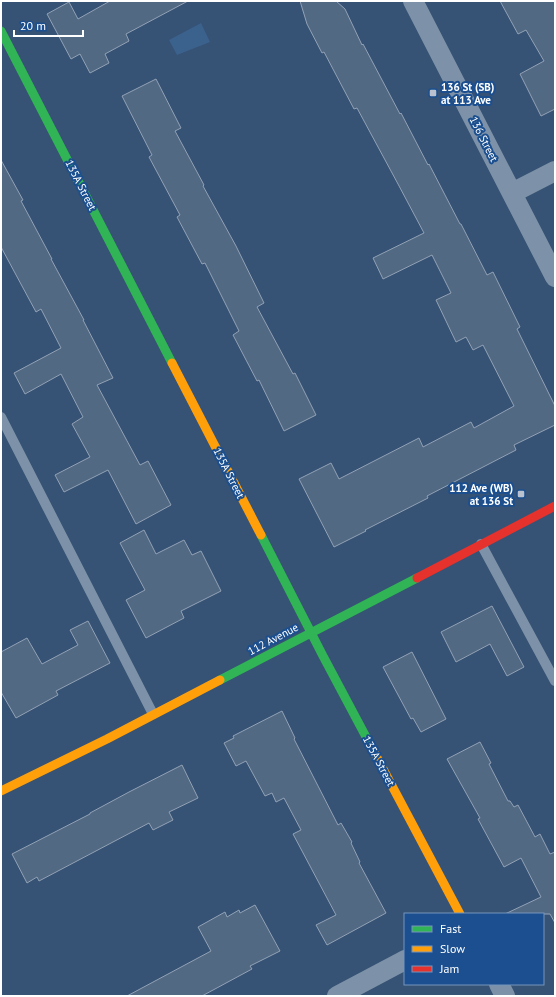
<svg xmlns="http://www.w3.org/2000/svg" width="556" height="997" font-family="'PT Sans',sans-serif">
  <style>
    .water { fill: #3b618d }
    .building { fill: #526984; stroke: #92a2b6 }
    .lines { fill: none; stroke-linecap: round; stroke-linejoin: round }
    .lane { stroke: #7d92a8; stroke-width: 10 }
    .street { stroke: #7d92a8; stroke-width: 20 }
    .fast { stroke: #30b455; stroke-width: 9 }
    .slow { stroke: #ff9f0a; stroke-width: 9 }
    .jam { stroke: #e5322d; stroke-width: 9 }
    .poi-dot { fill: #b9c2ce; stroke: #1b4f8f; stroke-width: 1.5 }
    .labels { text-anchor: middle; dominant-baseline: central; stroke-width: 4; stroke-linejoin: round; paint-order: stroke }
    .poi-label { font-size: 11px; font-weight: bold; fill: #fff; stroke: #1b4f8f; text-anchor: start }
    .street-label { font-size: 11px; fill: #fff; stroke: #1b4f8f }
  </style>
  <rect width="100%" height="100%" fill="#365274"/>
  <!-- water -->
  <path class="water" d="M201,23L210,42L177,55L169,40Z"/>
  <!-- building -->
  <path class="building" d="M110,1H188L126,34L129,41L105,54L109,63L90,73L80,54L71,59L47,14L69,2L78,19Z
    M300,1H336L345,9L362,45L363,44L400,114L401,113L428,165L429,164L460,224H461L487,275L493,272L520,327L517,329L555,406V425L514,445L516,450L427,496L428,498L365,530L366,531L334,547L299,479L331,463L339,479L419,438L423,447L471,422L474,428L514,406L483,345L473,350L466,337L456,342L436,300L451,293L432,255L383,279L373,258L424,233L398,184L357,108L354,109L324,52L322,53L307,24Z
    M500,1H555V109L541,116L520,74L544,61L526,30L518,34Z
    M156,79L181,128L175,131L204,185L203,186L236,246L264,303L257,307L293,374L295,373L316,415L284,431L259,380L257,381L233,335L239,331L205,263L202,264L177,217L180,215L149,157L152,155L122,96Z
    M1,160L23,200L21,201L52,259H51L84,320H83L113,378L97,385L140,465L148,461L171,505L136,524L108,470L64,492L55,475L90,457L72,424L83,417L61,374L25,394L14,373L61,348L41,309L36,312L1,247Z
    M144,530L156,554L184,540L192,555L201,551L221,591L181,611L184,618L146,638L126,600L145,590L120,543Z
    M492,606L524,667L507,676L490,644L456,662L441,632Z
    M88,621L110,663L56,691L58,695L16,718L1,692V652L27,638L42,664L78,645L70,630Z
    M412,652L446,719L421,732L413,718L411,719L383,667Z
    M282,711L295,738L294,739L338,825L341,823L352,842L351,843L360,862L359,863L386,913L327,945L316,925L336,915L293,834L301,830L284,798L276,802L272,793L265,796L246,761L236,766L224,743L234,738L233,736Z
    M480,742L491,763L489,764L508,801H510L514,807L518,805L535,837L540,834L550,854L555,852V923L550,914H505L541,897L521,858L504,867L478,819L480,818L447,759Z
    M182,765L198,798L169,812L173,820L153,830L149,823L39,881L37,877L27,883L12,854L90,814V813L129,792Z
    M255,905L280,951L250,966L252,969L202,996H127L211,951L198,927L225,912L227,917L239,910L240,913Z"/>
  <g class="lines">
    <!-- lane -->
    <path class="lane" d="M1,417L153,714
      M481,544L555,681"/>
    <!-- street -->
    <path class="street" d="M413,1L555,277
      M512,193L555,171
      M499,984L505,996
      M337,996L405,960"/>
    <!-- fast -->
    <path class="fast" d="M1,31L172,363
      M261,535L323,656L373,750
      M220,680L417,578"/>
    <!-- slow -->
    <path class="slow" d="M172,363L261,535
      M373,750L460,914
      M1,791L107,739L220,680"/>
    <!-- jam -->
    <path class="jam" d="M417,578L555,506"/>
  </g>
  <!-- markers -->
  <g class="poi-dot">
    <rect x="429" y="89" width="8" height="8" rx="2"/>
    <rect x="517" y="490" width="8" height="8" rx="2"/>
  </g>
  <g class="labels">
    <!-- poi labels -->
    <g class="poi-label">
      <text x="441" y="87">136 St (SB)<tspan x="441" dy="13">at 113 Ave</tspan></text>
      <text x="513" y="488" text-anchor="end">112 Ave (WB)<tspan x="513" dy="13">at 136 St</tspan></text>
    </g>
    <!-- street labels -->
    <g class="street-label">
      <text transform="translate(484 139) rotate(63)">136 Street</text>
      <text transform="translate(81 185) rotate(63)">135A Street</text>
      <text transform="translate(229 473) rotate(63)">135A Street</text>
      <text transform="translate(273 639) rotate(-28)">112 Avenue</text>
      <text transform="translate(379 761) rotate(62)">135A Street</text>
    </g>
  </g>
  <!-- border -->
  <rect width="556" height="997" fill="none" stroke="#ffffff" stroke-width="4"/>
  <!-- legend -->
  <rect x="404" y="913" width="140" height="72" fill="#1b4f8f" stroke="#7695bc"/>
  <rect x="412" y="926" width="20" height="6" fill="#30b455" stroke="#7695bc"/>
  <text x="440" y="933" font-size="12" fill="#ffffff">Fast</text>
  <rect x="412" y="946" width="20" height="6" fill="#ff9f0a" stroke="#7695bc"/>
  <text x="440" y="953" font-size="12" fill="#ffffff">Slow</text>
  <rect x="412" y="966" width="20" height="6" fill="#e5322d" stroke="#7695bc"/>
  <text x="440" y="973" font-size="12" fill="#ffffff">Jam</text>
  <!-- scale -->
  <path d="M14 30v6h69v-6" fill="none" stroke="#ffffff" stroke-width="2"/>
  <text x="20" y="30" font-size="12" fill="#ffffff" stroke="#1b4f8f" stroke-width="3" paint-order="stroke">20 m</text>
</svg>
